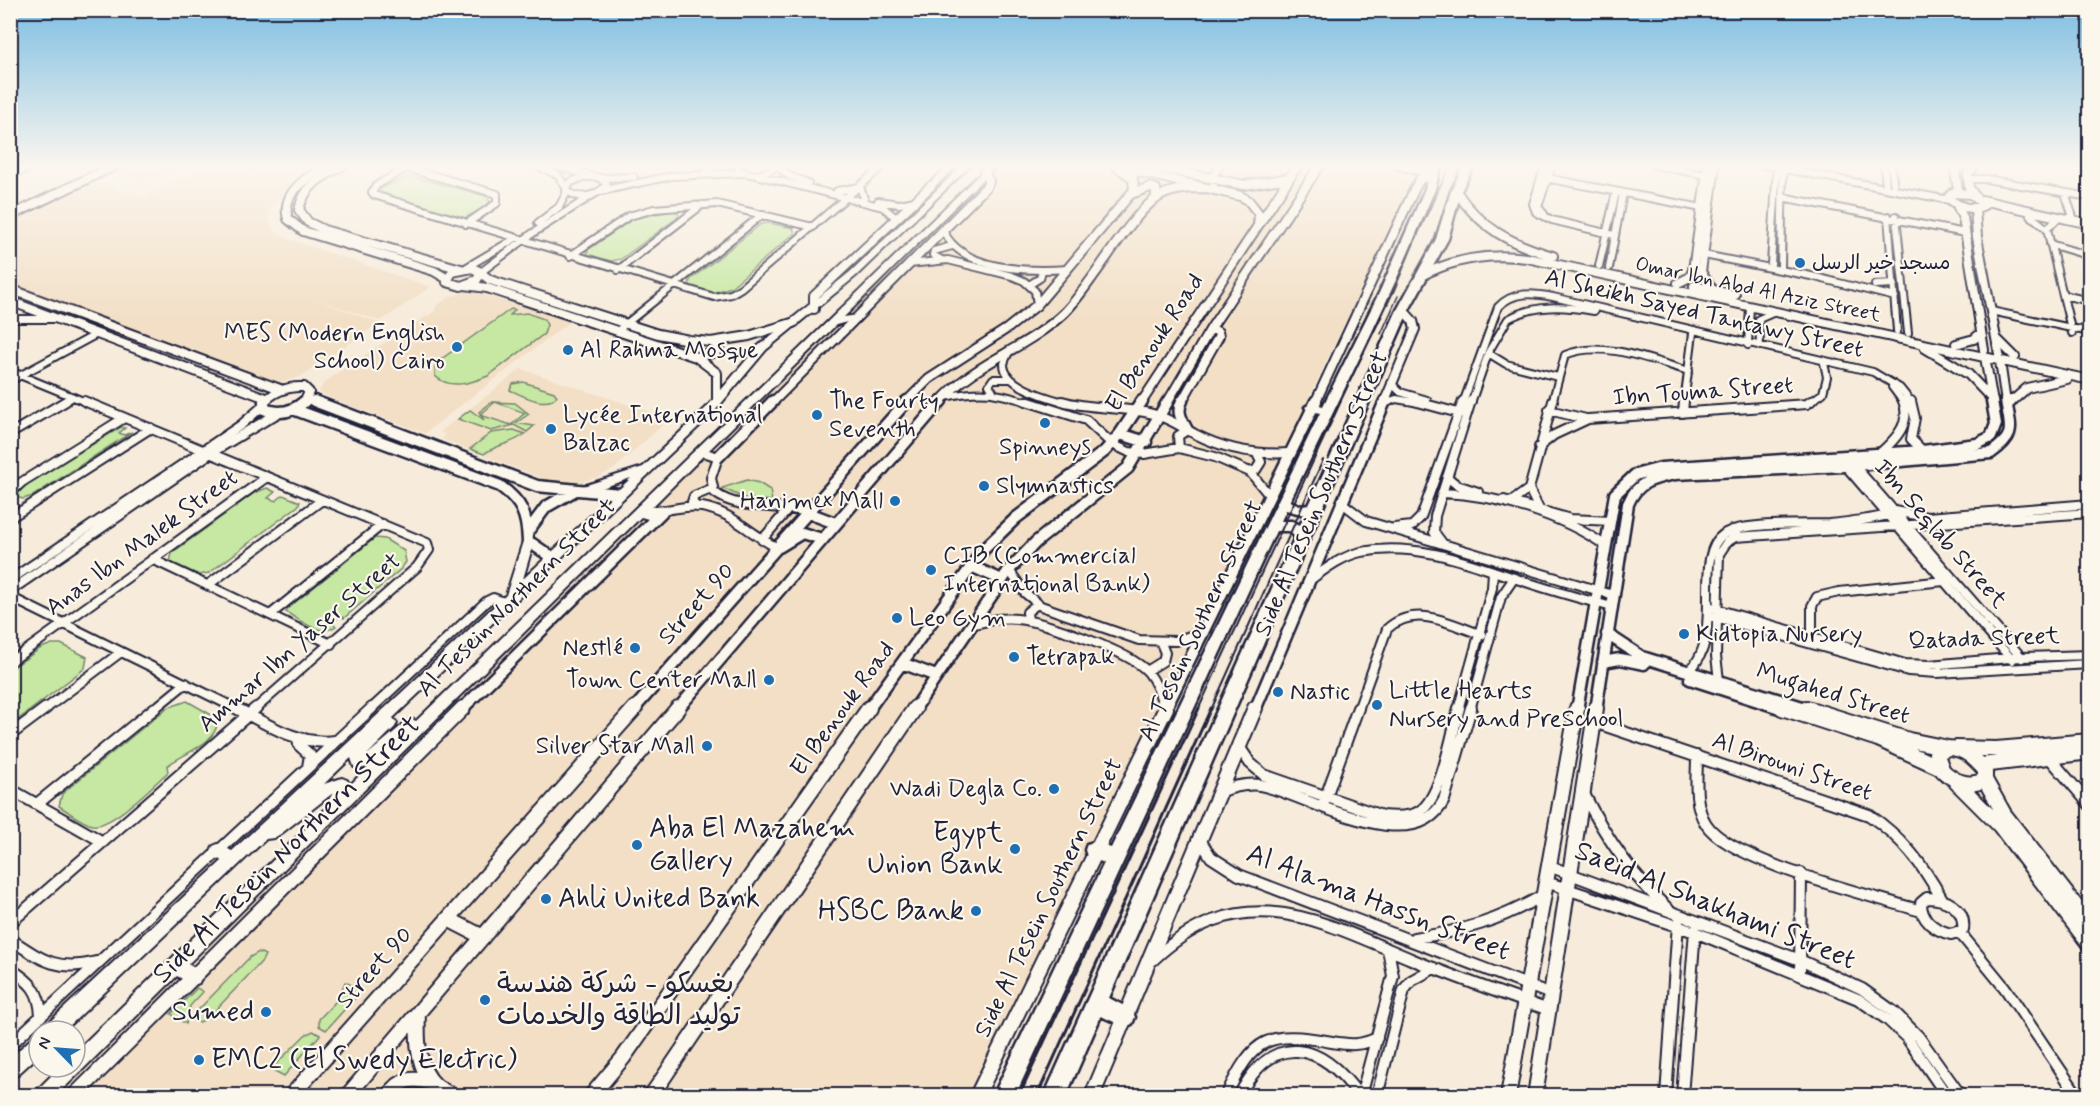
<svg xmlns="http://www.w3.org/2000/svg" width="2100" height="1106" font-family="Mynerve,'Playpen Sans Arabic',sans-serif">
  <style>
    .built { fill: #f2dfc6 }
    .green { fill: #c6e8a2; stroke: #74856e; stroke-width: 1.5; fill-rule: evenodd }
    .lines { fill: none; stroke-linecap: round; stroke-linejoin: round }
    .street-far2-casing { stroke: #22223b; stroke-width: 10 }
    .street-far1-casing { stroke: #22223b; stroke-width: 12 }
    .street-casing { stroke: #22223b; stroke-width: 14 }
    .secondary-far2-casing { stroke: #22223b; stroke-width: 12 }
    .secondary-far1-casing { stroke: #22223b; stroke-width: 15 }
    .secondary-casing { stroke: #22223b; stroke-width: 18 }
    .primary-casing { stroke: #22223b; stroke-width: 4 }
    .highway-casing { stroke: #22223b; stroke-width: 5 }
    .street-far2 { stroke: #fbf7ec; stroke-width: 6 }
    .street-far1 { stroke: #fbf7ec; stroke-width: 8 }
    .street { stroke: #fbf7ec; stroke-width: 10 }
    .secondary-far2 { stroke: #fbf7ec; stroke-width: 8 }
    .secondary-far1 { stroke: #fbf7ec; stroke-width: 10 }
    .secondary { stroke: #fbf7ec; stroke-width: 14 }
    .primary { fill: #fbf7ec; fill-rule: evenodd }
    .highway { fill: #fbf7ec; fill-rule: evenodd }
    .rail-far2 { stroke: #22223b; stroke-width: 1.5 }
    .rail-far1 { stroke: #22223b; stroke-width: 2 }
    .rail { stroke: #22223b; stroke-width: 3 }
    .poi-dot { fill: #1f6fb2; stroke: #fbf7ec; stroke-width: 2 }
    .labels { text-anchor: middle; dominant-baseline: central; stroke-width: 4.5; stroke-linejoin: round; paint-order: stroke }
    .far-poi-label { font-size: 20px; fill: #22223b; stroke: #fbf7ec; text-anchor: start }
    .far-street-label { font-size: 20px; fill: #22223b; stroke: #fbf7ec }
    .street-label { font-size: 24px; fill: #22223b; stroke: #fbf7ec }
    .poi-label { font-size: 24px; fill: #22223b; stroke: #fbf7ec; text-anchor: start }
    .near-poi-label { font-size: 28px; fill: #22223b; stroke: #fbf7ec; text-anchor: start }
    .near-street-label { font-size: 28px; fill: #22223b; stroke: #fbf7ec }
  </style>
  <rect width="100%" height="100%" fill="#f7ecdb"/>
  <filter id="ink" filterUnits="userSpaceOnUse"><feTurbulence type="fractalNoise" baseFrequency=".0167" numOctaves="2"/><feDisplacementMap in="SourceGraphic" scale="12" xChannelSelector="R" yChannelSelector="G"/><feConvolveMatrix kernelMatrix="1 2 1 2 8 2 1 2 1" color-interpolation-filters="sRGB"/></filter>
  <g filter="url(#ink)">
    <!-- built -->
    <path class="built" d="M126,165H190L163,177L143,182L117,174L119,169Z
      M209,165H324L301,178L271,206L268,219L274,231L291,240L431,287L381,321L311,298L379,323L300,377L278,383L11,284V221L89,184L101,183L146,197Z
      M1005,165H1371L1400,172L1412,182L976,1095L59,1096L626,532L996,169Z
      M469,291L572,320L425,433L335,400L319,392L323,384L344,368L435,311L436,306L451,296Z
      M521,369L666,417V422L614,469L596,478L573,483L549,481L441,439L446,435L440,432Z"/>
    <!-- green -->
    <path class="green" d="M410,176L486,196L490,201L485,208L464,218L380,193L382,188Z
      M671,211L679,212L678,217L621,259L611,261L587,254L588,250L633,219Z
      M769,223L793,228L795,233L731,287L712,293L689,287L690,280L761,224Z
      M511,309L515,310L510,315L527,313L544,319L547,325L544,334L488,376C471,383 450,390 435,376V366L440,360Z
      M523,382L554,392L557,396C547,409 523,396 510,390L513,384Z
      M492,402L515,403L529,414L516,423L534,426L527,432L514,425L491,431L458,419L470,410L484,420L479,412ZM495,402L525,413L511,425L480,415Z
      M121,427L125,428L119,433L124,435L132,432L33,496L23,499L16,497L24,486Z
      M514,430L525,434C511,445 497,444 484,454L470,449L491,433Z
      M747,480L759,483L770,490L772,501L744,498L722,488Z
      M267,488L275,492L268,498L276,501L283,495L300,502L298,506L209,573L199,575L170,562L172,553L254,493Z
      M375,538L385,539L404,551L406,562L401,569L344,618L340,616L332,623L336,626C321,638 300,620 286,612L287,609Z
      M52,644H61L87,657L85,668L11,725V669L41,648Z
      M187,701L217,718C221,743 181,754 167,766L168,772C153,785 111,829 92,825C81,822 69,812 59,806L62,794L70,787L167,708Z
      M259,952L265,955L262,961L208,1018L200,1022L196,1021V1012L201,1007L250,957Z
      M345,982L362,990L326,1030L319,1026V1019L338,999Z
      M197,988L203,992L190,1006L186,1024L171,1014Z
      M313,1031L320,1035L284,1076L271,1069L305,1035Z"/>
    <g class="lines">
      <!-- street-far2 casing -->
      <g class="street-far2-casing">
        <path id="street-far2" d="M412,165L377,185L372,192L374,195L714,297L731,294L741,288L884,165
          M535,165L558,175L566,188
          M552,165L590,175
          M738,165L739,170C752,177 766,176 776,165
          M777,165L789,176L808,183
          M1545,165L1533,204L1536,212L1552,220L1614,235
          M1654,165L1706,175
          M1763,165L1949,200
          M1884,165L1886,188
          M1891,165L1894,189
          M407,168L497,194V203L466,224
          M706,169L728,165
          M756,175L883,207L896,218
          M10,176L34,165
          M584,177H598L607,184C597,197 579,201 566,190L571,182Z
          M1541,177L1702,208
          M602,178L634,177
          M1210,179L1221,165
          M1968,179H1986L2090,197
          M931,186L953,165
          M601,191L671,176L743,173
          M837,191L860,187L864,198
          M2065,193L2074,220
          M1782,197L1965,233
          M878,201L899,204L915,201
          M1544,214L1538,207L1552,165
          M2030,215L2047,229L2072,333
          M1888,216L1897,331
          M1896,216L1908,333
          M538,223L559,207L567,192
          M2047,229L2056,220
          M943,230C961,271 1029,272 1068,269
          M2050,244L2090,256
          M1704,255L1811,276L1895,297
          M570,256L629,216L654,209L717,204L813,227
          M940,259L933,255L934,251L952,246
          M909,264L948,260L1012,276L1024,281L1035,291L1037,305
          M1771,264L1777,165
          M1599,266L1616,192
          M1781,266L1783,166
          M467,267L516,238
          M1609,268L1623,193
          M618,270L702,205
          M481,272L533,233L596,193
          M1029,285L1040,278L1042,271
          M1875,285L1894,284
          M2063,295L2090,301
          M1991,311L2090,332
          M10,319H54
          M617,331L763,214
          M1748,345L1750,306
          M1760,346L1759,319L1775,312
          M1010,350C1008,354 1005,360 1004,364C1004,387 1050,398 1067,403
          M1488,353L1506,364L1558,377
          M10,371L88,403
          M10,381L97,334
          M1391,383L1400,392L1427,400
          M1892,387L1904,403
          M993,391L989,385L993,379H1010
          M945,397C982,389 995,392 1031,403
          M63,403L73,397
          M1385,403L1396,399L1420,403
          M1463,403L1498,307C1513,291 1533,293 1553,297L1873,372L1900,388L1912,403
          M1471,403L1489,351L1508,319C1535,304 1564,306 1594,311
          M1552,403L1565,355C1603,339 1652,361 1689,371
          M1684,403L1693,333
          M1809,403L1823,393L1827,377L1824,363"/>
      </g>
      <!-- street-far1 casing -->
      <g class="street-far1-casing">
        <path id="street-far1" d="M84,401L427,543L429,550L417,567L254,710
          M1026,401L1086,420L1112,444L1129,452L1144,454L1179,448L1215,457L1250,472L1269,495
          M1062,401C1092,410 1123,406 1153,414C1169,418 1181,427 1195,434C1224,449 1256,455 1289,453
          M1414,401L1462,414
          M1911,401L1915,418L1911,439L1923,451
          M1382,404L1389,401
          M1549,410L1586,419
          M1683,413L1684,401
          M10,434L66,401
          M1539,447L1554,435L1588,419L1807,404L1811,401
          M1179,448L1178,436L1187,430
          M1880,453C1895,440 1912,423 1903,401
          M718,457L711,478L714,492C739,512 776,503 806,512
          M1852,463L2022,658
          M1844,464L2012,660
          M1250,472L1256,470L1261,462L1257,454
          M1447,477L1457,485L1478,492
          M10,493L22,482L124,418
          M1443,493C1497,495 1562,515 1606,546
          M1504,500L1571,519L1611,521
          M1341,502L1366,521L1613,595
          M1511,502L1529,489
          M697,507L692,502L694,496L711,489
          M641,509C662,515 681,504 702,507C732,512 750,534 776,547
          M1539,509L1529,489L1553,401
          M1894,511L1927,517L2090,504
          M10,518L151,428
          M1394,528L1412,526L1421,517L1463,401
          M762,540L791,506
          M1443,544L1434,532L1435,516L1471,401
          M152,559L331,644
          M1009,570L1025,593L1041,606L1139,640L1176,641L1204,631
          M1313,578C1328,567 1343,556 1361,552C1417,541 1471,564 1523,581C1553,591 1582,599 1612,607
          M10,580L241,425L263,406
          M208,585L322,500
          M10,591L211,453L278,413
          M10,597L239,710
          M1709,607L1905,664L1929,665L2021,657L2090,655
          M270,615L383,524
          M1708,615L1908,671L1937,673L2090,664
          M1028,621L1027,612L1037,604
          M971,625C986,621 1001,617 1017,619C1046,622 1129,651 1148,672C1157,683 1161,696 1164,710
          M1812,637V606L1817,597L1839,592L1944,581
          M10,662L267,477
          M1147,671L1163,661L1165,653L1161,643
          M1689,671C1726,637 1691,556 1724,534C1740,522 1806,525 1829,524C1849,522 1868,520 1888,515
          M1719,680L1716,656L1719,554L1727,542L1735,537L2090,513
          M44,710L121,652
          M153,710L186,683
          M370,710L487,601L493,598L504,602
          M1358,710L1387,629C1415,603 1451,624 1482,635
          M1458,710L1492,588L1493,571
          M1470,710L1501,597L1514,578"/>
      </g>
      <!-- street casing -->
      <g class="street-casing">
        <path id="street" d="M236,708C267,724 299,746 335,741
          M1594,722L1869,815C1902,837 1923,865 1942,899
          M10,735L46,708
          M298,739L299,745L310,755L308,767
          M1238,745L1250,763L1264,775L1382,816C1393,817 1409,818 1419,812C1442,798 1452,733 1459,708
          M1697,756C1697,778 1693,804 1706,824C1730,862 1874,896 1921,911
          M2048,756L2090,805
          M10,789L103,842
          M1219,792C1232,787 1245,783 1260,785C1304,793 1413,862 1444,800L1471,708
          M1584,794C1606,838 1632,876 1668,909
          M1324,802L1358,708
          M37,804L155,708
          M1200,840L1211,857L1239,875L1551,994
          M1549,866L1800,960L1862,989L1894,1012L1918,1036L1961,1096
          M1546,882L1695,932L1858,999L1888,1020L1907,1038L1947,1096
          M1927,898C1946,898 1966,908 1963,930L1951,934C1935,930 1921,921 1921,903Z
          M10,923L256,708
          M1960,933L2005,988L2078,1096
          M1414,938C1461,932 1502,920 1543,895
          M10,939C42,960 57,972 96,962
          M1153,960C1241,877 1317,919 1411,959C1456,978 1503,994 1549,1010
          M10,969C31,982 40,991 41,1016
          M1800,974L1801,873
          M10,1045L372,708
          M1226,1096C1254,1036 1268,1031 1332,1042C1350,1045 1360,1046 1377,1038
          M1239,1096C1272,1031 1321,1041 1359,1096
          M1361,1096L1393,976L1388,949
          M1377,1096L1404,990L1411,981L1434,968
          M1666,1096L1678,923
          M1682,1096L1695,930"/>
      </g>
      <!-- secondary-far2 casing -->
      <g class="secondary-far2-casing">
        <path id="secondary-far2" d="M330,165C309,175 280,192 288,219L303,231L434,271L446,278
          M344,165C323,176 304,185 299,210L308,222L324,230L461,269
          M1147,165L1244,185L1289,178
          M1398,165L1432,174
          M1975,165L1968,174L1969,188L1975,196
          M1123,168L1240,196L1248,200L1259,214L1258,225
          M1456,191C1480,228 1511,244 1553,256
          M1955,192L1958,190L1955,171L1958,165
          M1952,193L1971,194L1984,205C1971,212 1959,207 1948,198Z
          M1131,194L1150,187L1156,189V199
          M1982,200L2090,224
          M1957,205L1963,218L1984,350
          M1975,209L1977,237L1999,354
          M10,216L116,165
          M472,268L481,272L477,280L461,286L447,282L452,272Z
          M481,273L490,280L658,334L689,340L711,342L749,336L795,322
          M1421,276C1455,258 1489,253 1527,258L2090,380
          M1678,283L1690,277L1693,270L1708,165
          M465,285L487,288L696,357L717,373V403
          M1694,286L1735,295
          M10,289L280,389
          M1713,290L1701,272L1715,165
          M10,301L266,398
          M814,309V296L931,186
          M1997,339L2015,357
          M1956,344L1974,339L1981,333
          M1925,348L1968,374L1991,398
          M696,357L717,352L720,347L711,342
          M1985,357L1993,403
          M2000,361L2006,403
          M308,399L318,403
          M263,403C274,391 287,386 304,387L309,392L304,403
          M772,403L986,187L989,181L984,172
          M905,403L929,379L1008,328L1037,305L1134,190L1133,178L1116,166
          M939,403C974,362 1027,349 1065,312C1093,284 1131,212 1160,196C1177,187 1196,188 1214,188
          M1141,403L1298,165
          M1167,403L1211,328L1320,165
          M1181,403L1219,336L1218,332L1211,328
          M1315,403L1414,190L1420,179L1432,175
          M1384,403L1415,329L1413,321L1403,310
          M2010,403L2027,388L2067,379"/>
      </g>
      <!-- secondary-far1 casing -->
      <g class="secondary-far1-casing">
        <path id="secondary-far1" d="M264,401V409C279,415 293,412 305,401
          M314,401L537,486L620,494
          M1182,401C1176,412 1182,420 1187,430
          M2007,405L2011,401
          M293,409L500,486C522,502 527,515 528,541L553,558
          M1120,434L1146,442
          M718,457L773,401
          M806,512L835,523
          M528,531L546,507L574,491
          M779,547L802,533L822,539
          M971,566L1002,580
          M1607,634L1642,657L1812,710
          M1603,662L1620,659L1644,664
          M902,663L936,676
          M1690,679L1786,710
          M461,710L662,512
          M633,710L907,401
          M677,710L941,401
          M868,710L984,549L1016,518L1105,451L1120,434L1142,401
          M914,710L1009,570L1036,542L1128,468L1168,401
          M1165,710L1316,401
          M1255,710L1385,401
          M1577,710L1615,494L1635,475L1661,468L1923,451L1977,444L1991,437L1996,424L1992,401
          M1596,710L1628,504C1637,482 1653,478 1675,474L1845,466L1991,453C2016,435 2011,430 2006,401"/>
      </g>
      <!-- secondary casing -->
      <g class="secondary-casing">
        <path id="secondary" d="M1782,708L1878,739L1939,767
          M1807,708L1909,740L1948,748
          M1948,748C1965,748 1974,758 1985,770V780C1969,787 1956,783 1943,771L1936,753Z
          M1956,748L1996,749L2090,741
          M1982,765L2090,752
          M1985,780L2004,814L2090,924
          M1956,782L2000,826L2090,945
          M448,919L483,937
          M418,1013C417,1036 416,1069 436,1086C441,1090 447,1092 452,1096
          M74,1096L463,708
          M291,1096L635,708
          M347,1096L678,708
          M389,1096C400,1078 413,1077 432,1083
          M591,1096L623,1058L869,708
          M651,1096L915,708
          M977,1096L1166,708
          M1092,1096L1255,708
          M1508,1096L1577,708
          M1535,1096L1596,708"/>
      </g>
      <!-- primary casing -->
      <g class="primary-casing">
        <path id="primary" d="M963,165H971L856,276L766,350L714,412L393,718L397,723L395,727L366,756L407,721L412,719L416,721L989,165H997L844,317L858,315V319L836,325L709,450L722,454L724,457L722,460L718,461L703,456L648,511L659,514L661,517L659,520L655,521L641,517L188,964L199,971L201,977L199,983L193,985L177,976L56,1096H34L37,1090L60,1067H75V1052L330,805L328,801L333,793L282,833L274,838L266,839L64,1031H44L46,1025L222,861L213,856L211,851L213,846L218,844L232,851L506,595L524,538H532L534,541L523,579L631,478L584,494L578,490L580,487L643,467L706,408L758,346L850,272ZM351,758L354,767L359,769L368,767L350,785L347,780L342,778L324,784Z
          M39,1035V1055L16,1076L10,1078V1058L33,1037Z"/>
      </g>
      <!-- highway casing -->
      <g class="highway-casing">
        <path id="highway" d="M1431,165H1441L1435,189L1392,291L1290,501L1302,506L1309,505L1397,310L1436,239L1451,191L1464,165H1474L1461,191L1448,239L1409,310L1109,998L1132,1010L1135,1017L1132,1024L1125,1027L1101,1016L1066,1096H1044L1295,537L1289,531H1276L1015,1096H993L1104,863L1087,856L1085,850L1087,844L1094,842L1111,848L1320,413L1307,410L1305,407L1312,403L1323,406L1380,291L1425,189ZM1286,510L1305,515L1300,525L1292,521H1281Z"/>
      </g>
      <!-- street-far2 -->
      <use href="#street-far2" class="street-far2"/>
      <!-- street-far1 -->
      <use href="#street-far1" class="street-far1"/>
      <!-- street -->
      <use href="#street" class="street"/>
      <!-- secondary-far2 -->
      <use href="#secondary-far2" class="secondary-far2"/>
      <!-- secondary-far1 -->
      <use href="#secondary-far1" class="secondary-far1"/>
      <!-- secondary -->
      <use href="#secondary" class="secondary"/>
      <!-- primary -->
      <use href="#primary" class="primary"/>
      <!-- highway -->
      <use href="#highway" class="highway"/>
      <!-- rail-far2 -->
      <path class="rail-far2" d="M1381,334L1398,296
        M1340,403L1450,165"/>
      <!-- rail-far1 -->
      <path class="rail-far1" d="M1198,710L1341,401
        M1211,710L1323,460"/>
      <!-- rail -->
      <path class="rail" d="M1019,1096L1199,708
        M1037,1096L1211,708"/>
    </g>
  </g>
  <!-- sky -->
  <linearGradient id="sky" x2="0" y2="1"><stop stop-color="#7dbee2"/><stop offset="0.52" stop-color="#fbf6ef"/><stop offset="1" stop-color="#fbf6ef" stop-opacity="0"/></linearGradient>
  <rect width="2100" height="320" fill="url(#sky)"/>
  <!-- markers -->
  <g class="poi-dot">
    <circle cx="1800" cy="263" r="6"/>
    <circle cx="457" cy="347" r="6"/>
    <circle cx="568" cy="350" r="6"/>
    <circle cx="817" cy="415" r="6"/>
    <circle cx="1045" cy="423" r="6"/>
    <circle cx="551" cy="429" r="6"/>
    <circle cx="984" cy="486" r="6"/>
    <circle cx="895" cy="501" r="6"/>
    <circle cx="931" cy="570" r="6"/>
    <circle cx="897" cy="618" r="6"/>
    <circle cx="1684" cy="634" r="6"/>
    <circle cx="635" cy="648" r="6"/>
    <circle cx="1014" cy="657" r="6"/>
    <circle cx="769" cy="680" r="6"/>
    <circle cx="1278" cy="692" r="6"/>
    <circle cx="1377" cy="705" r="6"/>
    <circle cx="707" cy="746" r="6"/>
    <circle cx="1054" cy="789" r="6"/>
    <circle cx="637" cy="845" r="6"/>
    <circle cx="1015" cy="849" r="6"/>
    <circle cx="546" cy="899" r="6"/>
    <circle cx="976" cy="911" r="6"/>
    <circle cx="485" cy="1000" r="6"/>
    <circle cx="266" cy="1012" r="6"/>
    <circle cx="199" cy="1060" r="6"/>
  </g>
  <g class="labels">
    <!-- far-poi labels -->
    <g class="far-poi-label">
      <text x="1812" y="263">مسجد خير الرسل</text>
    </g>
    <!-- far-street labels -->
    <g class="far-street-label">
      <text transform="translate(1758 290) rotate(12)">Omar Ibn Abd Al Aziz Street</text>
    </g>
    <!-- street labels -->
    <g class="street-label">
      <text transform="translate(1704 314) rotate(13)">Al Sheikh Sayed Tantawy Street</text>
      <text transform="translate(1155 343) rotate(-57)">El Benouk Road</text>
      <text transform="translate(1703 392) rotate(-4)">Ibn Touma Street</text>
      <text transform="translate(1322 494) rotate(-67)">Side Al Tesein Southern Street</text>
      <text transform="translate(1940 534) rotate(49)">Ibn Seqlab Street</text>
      <text transform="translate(142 543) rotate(-36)">Anas Ibn Malek Street</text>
      <text transform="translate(517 598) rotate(-45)">Al Tesein Northern Street</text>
      <text transform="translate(697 604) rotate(-48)">Street 90</text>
      <text transform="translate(1201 621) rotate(-65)">Al Tesein Southern Street</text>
      <text transform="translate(1984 639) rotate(-2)">Qatada Street</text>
      <text transform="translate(300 643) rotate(-41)">Ammar Ibn Yaser Street</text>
      <text transform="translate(1833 694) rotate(17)">Mugahed Street</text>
      <text transform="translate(843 709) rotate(-54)">El Benouk Road</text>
      <text transform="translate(1792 767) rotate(19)">Al Birouni Street</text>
      <text transform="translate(1049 898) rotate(-64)">Side Al Tesein Southern Street</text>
      <text transform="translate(375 968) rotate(-48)">Street 90</text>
    </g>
    <!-- poi labels -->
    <g class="poi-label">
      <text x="445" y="333" text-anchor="end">MES (Modern English<tspan x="445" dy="28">School) Cairo</tspan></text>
      <text x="580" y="350">Al Rahma Mosque</text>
      <text x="829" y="401">The Fourty<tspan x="829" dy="28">Seventh</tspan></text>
      <text x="563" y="415">Lycée International<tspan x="563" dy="28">Balzac</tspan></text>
      <text x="1045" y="447" text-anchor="middle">Spinneys</text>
      <text x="996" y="486">Slymnastics</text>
      <text x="883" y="501" text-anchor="end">Hanimex Mall</text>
      <text x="943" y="556">CIB (Commercial<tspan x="943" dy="28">International Bank)</tspan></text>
      <text x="909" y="618">Leo Gym</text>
      <text x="1696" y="634">Kidtopia Nursery</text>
      <text x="623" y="648" text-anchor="end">Nestlé</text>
      <text x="1026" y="657">Tetrapak</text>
      <text x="757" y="680" text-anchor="end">Town Center Mall</text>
      <text x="1389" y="691">Little Hearts<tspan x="1389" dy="28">Nursery and PreSchool</tspan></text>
      <text x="1290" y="692">Nastic</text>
      <text x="695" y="746" text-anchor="end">Silver Star Mall</text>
      <text x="1042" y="789" text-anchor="end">Wadi Degla Co.</text>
    </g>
    <!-- near-poi labels -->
    <g class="near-poi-label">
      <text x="649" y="829">Aba El Mazahem<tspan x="649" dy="32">Gallery</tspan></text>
      <text x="1003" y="833" text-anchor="end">Egypt<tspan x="1003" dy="32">Union Bank</tspan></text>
      <text x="558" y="899">Ahli United Bank</text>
      <text x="964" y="911" text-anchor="end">HSBC Bank</text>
      <text x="497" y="984">بغسكو - شركة هندسة<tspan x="497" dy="32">توليد الطاقة والخدمات</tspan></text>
      <text x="254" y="1012" text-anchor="end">Sumed</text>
      <text x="211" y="1060">EMC2 (El Swedy Electric)</text>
    </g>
    <!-- near-street labels -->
    <g class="near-street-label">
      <text transform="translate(287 850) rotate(-45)">Side Al Tesein Northern Street</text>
      <text transform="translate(1378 903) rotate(21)">Al Alama Hassn Street</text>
      <text transform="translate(1715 906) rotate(22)">Saeid Al Shakhami Street</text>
    </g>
  </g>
  <!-- margin -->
  <rect width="2100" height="1106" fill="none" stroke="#fbf7ec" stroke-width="36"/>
  <rect x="18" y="18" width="2064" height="1070" fill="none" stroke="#22223b" stroke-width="2" filter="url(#ink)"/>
  <!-- north arrow -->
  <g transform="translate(57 1049) rotate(295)"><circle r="28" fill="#fbf7ec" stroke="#a4a2a5" stroke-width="1.5"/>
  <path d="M0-4.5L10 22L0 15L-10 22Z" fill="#1f6fb2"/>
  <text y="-9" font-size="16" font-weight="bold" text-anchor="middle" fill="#22223b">N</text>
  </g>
</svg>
